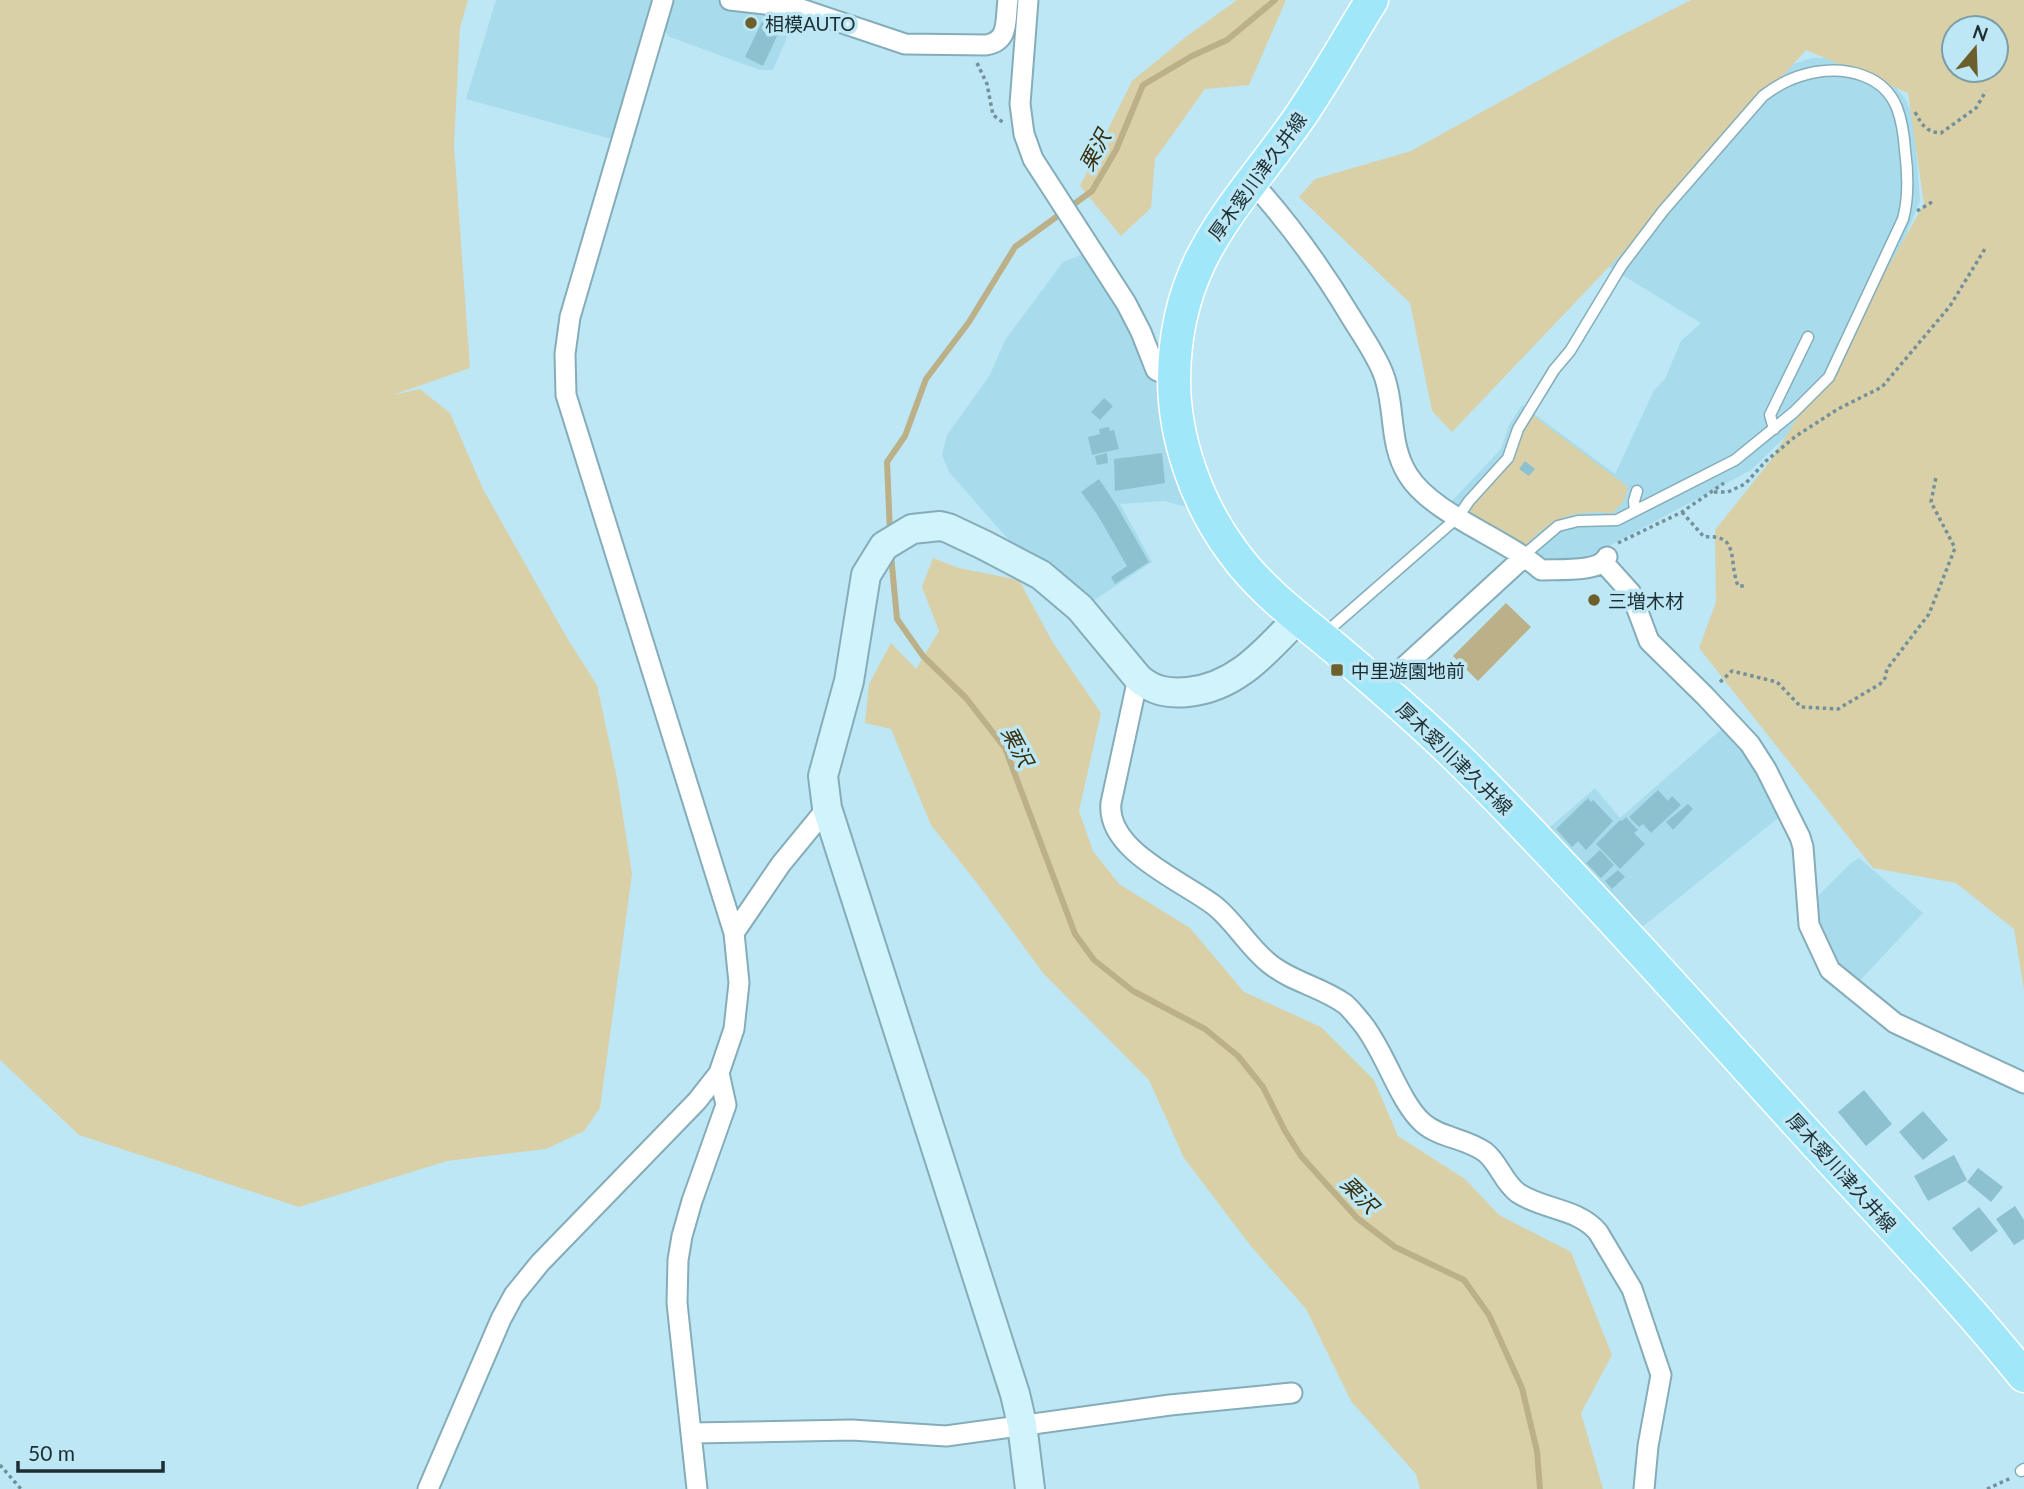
<svg xmlns="http://www.w3.org/2000/svg" width="2024" height="1489" font-family="Lato,'Noto Sans JP',sans-serif">
  <style>
    .built { fill: #a8dcec }
    .green { fill: #dad0a8; fill-rule: evenodd }
    .water { fill: #bbb087 }
    .lines { fill: none; stroke-linecap: round; stroke-linejoin: round }
    .stream { stroke: #bbb087; stroke-width: 6 }
    .building { fill: #8ec1d0 }
    .lane-casing { stroke: #84adb9; stroke-width: 13 }
    .street-casing { stroke: #84adb9; stroke-width: 23 }
    .secondary-casing { stroke: #84adb9; stroke-width: 32 }
    .primary-casing { stroke: #fff; stroke-width: 35 }
    .path { stroke: #72919a; stroke-width: 3.5; stroke-dasharray: 3.5 3.5; stroke-linecap: butt }
    .lane { stroke: #fff; stroke-width: 10 }
    .street { stroke: #fff; stroke-width: 19 }
    .secondary { stroke: #d0f3fc; stroke-width: 28 }
    .primary { stroke: #a1e7fa; stroke-width: 32 }
    .poi-dot { fill: #6c5f2c; stroke: #bde7f4; stroke-width: 2.5 }
    .labels { text-anchor: middle; dominant-baseline: central; stroke-width: 7; stroke-linejoin: round; paint-order: stroke }
    .poi-label { font-size: 19px; fill: #1d2e33; stroke: #bde7f4; text-anchor: start }
    .street-label { font-size: 19px; fill: #1d2e33; stroke: #bde7f4 }
    .water-label { font-size: 21px; font-style: italic; fill: #362d0a; stroke: #bde7f4 }
  </style>
  <rect width="100%" height="100%" fill="#bde7f4"/>
  <!-- built -->
  <path class="built" d="M496,0H657L615,140L466,99Z
    M668,0H717L798,12L773,70H760L670,37L660,27Z
    M1812,58H1841L1884,74L1905,98L1914,119L1920,201L1877,305L1839,385L1751,470L1581,561L1547,565L1449,504L1501,449L1509,425L1522,405L1615,474L1654,390L1665,379L1681,341L1701,323L1604,264L1781,68Z
    M1086,253L1110,288L1154,378L1163,401L1190,508L1164,501L1120,504L1152,562L1090,603L1022,555L949,472L942,455L947,435L990,375L1005,340L1063,262Z
    M1725,726L1749,752L1782,815L1641,928L1548,829L1595,788L1620,818Z
    M1859,858L1923,913L1856,985L1835,965L1819,929L1817,897L1851,863Z"/>
  <!-- green -->
  <path class="green" d="M0,0H468L460,28L454,145L470,368L393,395L420,389L450,413L483,489L567,638L597,685L617,778L632,874L600,1108L584,1131L546,1149L447,1161L299,1207L79,1135L0,1060Z
    M1237,0H1286L1249,85L1205,89L1155,159L1151,208L1121,236L1080,186L1132,81L1187,36Z
    M1691,0H2024V990L2014,929L1956,883L1873,868L1699,648L1716,602L1715,530L1771,460L1854,327L1924,204L1908,93L1806,50L1627,248L1452,432L1432,411L1410,303L1299,197L1315,179L1411,151L1612,40ZM1954,28H1996V70H1954Z
    M1530,413L1628,487L1624,501L1613,513C1572,510 1554,516 1525,546L1472,516L1470,507L1484,490Z
    M933,558L959,568L1019,580L1053,643L1101,713L1079,811L1093,851L1119,884L1190,928L1244,992L1321,1027L1374,1080L1398,1136L1465,1179L1499,1215L1571,1252L1612,1355L1581,1413L1603,1489H1420L1416,1474L1351,1401L1306,1309L1250,1245L1184,1158L1149,1080L1043,973L980,887L931,825L891,729L865,723L869,684L891,643L916,669L939,631L922,587Z"/>
  <!-- water -->
  <path class="water" d="M1506,603L1531,627L1478,681L1453,656Z"/>
  <g class="lines">
    <!-- stream -->
    <path class="stream" d="M890,533L887,462L905,436L926,379L969,322L1015,247L1092,191L1116,150L1143,85L1192,56L1227,40L1275,0
      M891,555L897,619L923,656L966,698L1005,748L1075,934L1094,960L1133,991L1205,1029L1238,1056L1263,1087L1285,1131L1301,1156L1357,1218L1395,1247L1464,1280L1489,1315L1522,1388L1537,1451L1540,1489"/>
  </g>
  <!-- building -->
  <path class="building" d="M768,9L786,17L763,66L745,57Z
    M1104,398L1113,406L1100,420L1091,412Z
    M1109,427L1110,431L1114,430L1119,449L1092,455L1088,437L1100,434L1099,429Z
    M1107,453L1108,463L1097,465L1095,456Z
    M1162,453L1165,483L1115,491L1114,459Z
    M1525,461L1535,469L1529,476L1519,469Z
    M1099,479L1115,503L1149,562L1115,584L1111,577L1127,566L1097,514L1081,492Z
    M1658,790L1668,801L1672,796L1681,805L1651,833L1643,824L1639,827L1629,817Z
    M1588,798L1591,802L1593,800L1613,821L1586,850L1578,841L1572,847L1556,829Z
    M1688,804L1693,809L1673,830L1666,822Z
    M1626,817L1638,830L1634,833L1645,844L1620,869L1596,844L1620,820L1622,821Z
    M1600,850L1614,865L1601,878L1586,863Z
    M1618,870L1625,877L1612,889L1605,881Z
    M1864,1090L1892,1124L1866,1146L1838,1112Z
    M1923,1111L1948,1140L1923,1160L1899,1132Z
    M1954,1155L1967,1180L1928,1201L1914,1176Z
    M1978,1168L2003,1187L1991,1202L1967,1182Z
    M2015,1206L2024,1220V1239L2014,1245L1996,1219Z
    M1979,1207L1998,1231L1971,1252L1952,1228Z"/>
  <g class="lines">
    <!-- lane casing -->
    <g class="lane-casing">
      <path id="lane" d="M1774,429L1770,415L1808,337
        M1635,511L1634,501L1637,491
        M1324,634L1458,517L1469,501L1508,458L1518,429L1554,370L1570,351L1622,265L1663,211L1763,96C1780,83 1795,76 1816,72C1847,67 1884,75 1897,108C1902,121 1904,136 1905,150C1908,173 1909,197 1903,219L1829,377L1794,412L1735,460L1617,520L1578,521L1558,526L1524,555
        M2021,1471L2024,1469"/>
    </g>
    <!-- street casing -->
    <g class="street-casing">
      <path id="street" d="M663,0L570,317L565,354L566,395L734,933
        M730,0L798,8L905,44L986,45C1010,41 1005,20 1008,0
        M1028,0L1020,104L1024,134L1033,159L1126,303L1141,332L1156,370L1174,379
        M1251,181C1290,224 1321,267 1351,317C1362,335 1375,353 1383,373C1396,406 1388,444 1408,475C1433,515 1504,537 1541,570C1557,569 1599,573 1607,557
        M1604,563L1631,593L1649,641L1705,696L1750,744L1766,769L1800,837L1803,847L1809,925L1830,970L1895,1023L2024,1083
        M1138,678L1111,803C1106,851 1183,881 1215,906C1236,923 1249,948 1270,964C1292,982 1322,987 1345,1004C1351,1009 1357,1017 1362,1023C1385,1051 1399,1102 1423,1123C1440,1138 1466,1138 1485,1152C1499,1163 1503,1182 1518,1193C1543,1210 1578,1208 1598,1232L1632,1289L1661,1375L1648,1446L1644,1489
        M1381,688L1525,556
        M692,1433L852,1430L946,1436L1170,1405L1292,1393
        M428,1489L501,1319L514,1295L540,1263L697,1101L719,1073L734,1029L739,983L734,933L781,864L827,808
        M697,1489L677,1303L678,1260L682,1236L692,1201L726,1105L719,1073"/>
    </g>
    <!-- secondary casing -->
    <g class="secondary-casing">
      <path id="secondary" d="M1030,1489L1022,1424L1015,1394L827,808L823,776L849,681L866,575L884,546L912,529L940,526L948,528L984,545L1041,575L1080,608L1138,678C1153,691 1168,694 1188,692C1237,687 1266,651 1298,618"/>
    </g>
    <!-- primary casing -->
    <g class="primary-casing">
      <path id="primary" d="M1372,0C1347,40 1324,82 1297,121C1234,210 1175,260 1174,379C1174,439 1197,504 1233,552C1261,591 1300,619 1336,649C1381,687 1426,726 1468,768C1582,883 1690,1005 1799,1125C1874,1208 1954,1289 2024,1376"/>
    </g>
    <!-- path -->
    <path class="path" d="M977,63L987,84L993,115L1004,123
      M1915,112C1922,125 1926,132 1941,133L1976,108L1986,91
      M1917,211L1932,202
      M1714,492H1728L1745,484L1766,461L1796,436L1838,409L1882,387L1950,306L1986,247
      M1682,512L1704,537C1740,534 1728,559 1738,586H1744
      M1618,543L1682,512L1724,483
      M1720,682L1732,671L1777,682L1801,707L1838,709L1880,684L1885,678L1887,669L1929,614L1955,548L1931,502L1936,477
      M0,1465L21,1489
      M1987,1489L2011,1478"/>
    <!-- lane -->
    <use href="#lane" class="lane"/>
    <!-- street -->
    <use href="#street" class="street"/>
    <!-- secondary -->
    <use href="#secondary" class="secondary"/>
    <!-- primary -->
    <use href="#primary" class="primary"/>
  </g>
  <!-- markers -->
  <g class="poi-dot">
    <circle cx="751" cy="23" r="7"/>
    <circle cx="1594" cy="600" r="7"/>
    <rect x="1330" y="663" width="14" height="14" rx="3.5"/>
  </g>
  <g class="labels">
    <!-- poi labels -->
    <g class="poi-label">
      <text x="765" y="23">相模AUTO</text>
      <text x="1608" y="600">三増木材</text>
      <text x="1351" y="670">中里遊園地前</text>
    </g>
    <!-- street labels -->
    <g class="street-label">
      <text transform="translate(1257 176) rotate(-54)">厚木愛川津久井線</text>
      <text transform="translate(1455 758) rotate(44)">厚木愛川津久井線</text>
      <text transform="translate(1842 1172) rotate(48)">厚木愛川津久井線</text>
    </g>
    <!-- water labels -->
    <g class="water-label">
      <text transform="translate(1094 150) rotate(-62)">栗沢</text>
      <text transform="translate(1018 746) rotate(62)">栗沢</text>
      <text transform="translate(1360 1194) rotate(45)">栗沢</text>
    </g>
  </g>
  <!-- north arrow -->
  <g transform="translate(1975 49) rotate(19)"><circle r="33" fill="#bde7f4" stroke="#7d9da7" stroke-width="2"/>
  <path d="M0-5L12 26L0 18L-12 26Z" fill="#6c5f2c"/>
  <text y="-10" font-size="19" font-weight="bold" text-anchor="middle" fill="#1d2e33">N</text>
  </g>
  <!-- scale -->
  <path d="M18 1461v10h145v-10" fill="none" stroke="#1d2e33" stroke-width="3.5"/>
  <text x="28" y="1461" font-size="21" fill="#1d2e33" stroke="#bde7f4" stroke-width="5" paint-order="stroke">50 m</text>
</svg>
